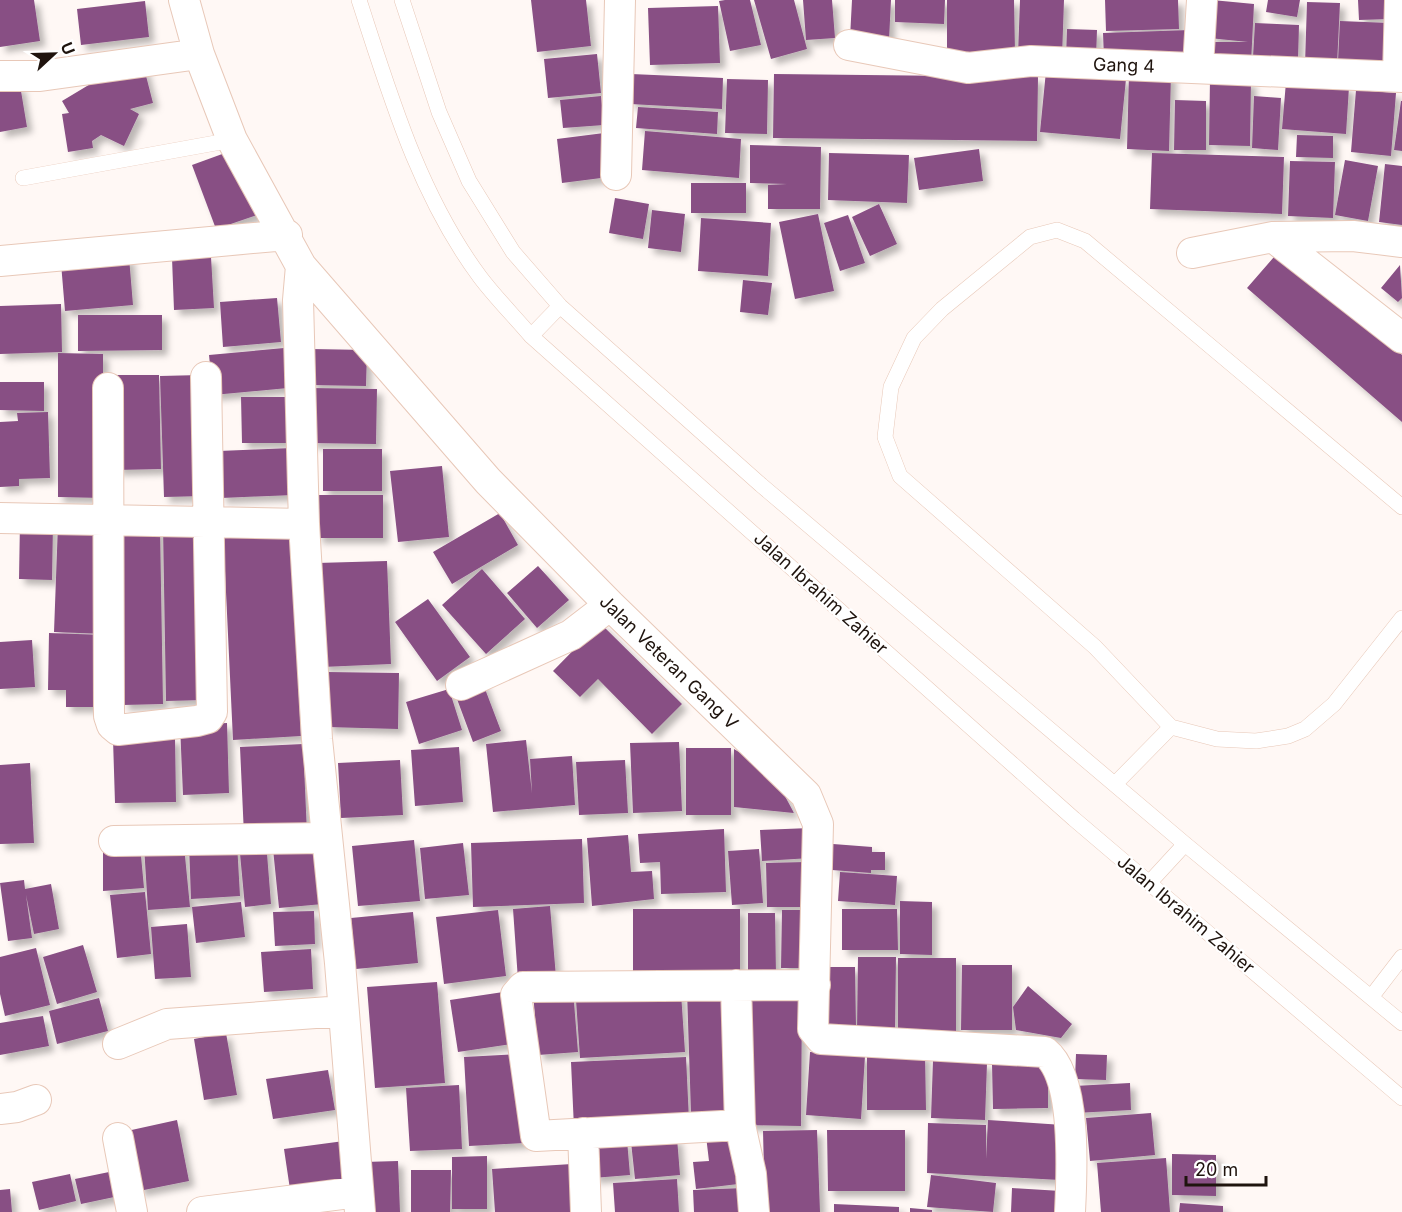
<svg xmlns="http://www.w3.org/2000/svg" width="1402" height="1212" font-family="Inter,sans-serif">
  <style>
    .building { fill: #884f84; filter: url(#shadow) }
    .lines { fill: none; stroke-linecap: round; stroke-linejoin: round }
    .lane-casing { stroke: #e8c8b8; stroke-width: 16 }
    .street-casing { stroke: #e8c8b8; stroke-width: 32 }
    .lane { stroke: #fff; stroke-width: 15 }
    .street { stroke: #fff; stroke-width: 30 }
    .labels { text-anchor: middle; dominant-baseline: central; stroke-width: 4.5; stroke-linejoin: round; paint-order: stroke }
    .street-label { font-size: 18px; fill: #1f140e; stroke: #fff }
  </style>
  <defs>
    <filter id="shadow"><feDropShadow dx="5.5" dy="5.5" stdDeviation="3" flood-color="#0004"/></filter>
  </defs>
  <rect width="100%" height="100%" fill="#fff8f5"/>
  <!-- building -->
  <path class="building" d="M0,0H34L40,41L0,47Z
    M531,0H586L591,46L537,52Z
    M725,0H750L761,45L730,51L719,1Z
    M754,0H794L807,49L771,59Z
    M803,0H832L835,38L806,40Z
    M852,0H891L889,40L850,38Z
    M895,0H945L944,24L895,22Z
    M947,0H1014L1015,52H947Z
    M1020,0H1064L1062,57L1018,55Z
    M1105,0H1178L1179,29L1106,31Z
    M1212,0L1254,4L1251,63H1206V42H1248L1209,38Z
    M1268,0H1300L1297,17L1266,12Z
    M1358,0H1389V19L1359,20Z
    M145,1L149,37L81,45L77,9Z
    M1307,2L1340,3L1337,65L1305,64Z
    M718,6L720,63L650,65L648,8Z
    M1340,21L1389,23L1387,64L1338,61Z
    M1255,23L1299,25L1298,59L1253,57Z
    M1067,29L1097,30L1096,58L1066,57Z
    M1190,30L1191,57L1104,59L1103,33Z
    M597,54L601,93L548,98L544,59Z
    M144,68L153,103L130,109L139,114L124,146L101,135L92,141L93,148L68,152L62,114L69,113L62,101L97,80Z
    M1046,71L1126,79L1120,139L1040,132Z
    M1129,73L1171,74L1169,151L1127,149Z
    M631,74L723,78L722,109L630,104Z
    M774,74L1038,77L1037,141L773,138Z
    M727,79L768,80L767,134L725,133Z
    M1210,79L1251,81L1250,146L1209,145Z
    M1286,82L1349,87L1346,134L1282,129Z
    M20,85L27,127L0,132V89Z
    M1356,90L1396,93L1391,156L1351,152Z
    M601,96L604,125L563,128L560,100Z
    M1254,96L1281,98L1278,150L1252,148Z
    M1175,100L1206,101V150H1174Z
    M1401,101H1402V151L1394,150Z
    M638,107L718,112L717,134L636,128Z
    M645,131L741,139L739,178L642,170Z
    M604,133L609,177L562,183L557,139Z
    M1297,135L1333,136V158L1296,157Z
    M750,145L821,147L820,209H768V185L787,184L750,183Z
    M236,149L260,214L216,229L192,165Z
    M979,149L983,181L919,190L914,158Z
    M829,153L909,155L907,203L828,200Z
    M1152,153L1284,157L1282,214L1150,209Z
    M1345,160L1378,166L1368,221L1335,215Z
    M1290,161L1335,162L1333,218L1288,216Z
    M1385,164L1402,166V225L1379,222Z
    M691,183H746V213H691Z
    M615,198L649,204L643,239L609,233Z
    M879,204L897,244L870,256L852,217Z
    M652,210L685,214L681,252L648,248Z
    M818,214L834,291L795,299L779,222Z
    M848,215L865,263L840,271L824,223Z
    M701,218L771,223L768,276L698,271Z
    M1280,250L1402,355V422L1247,288Z
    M129,257L133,305L65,311L61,263Z
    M211,257L214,308L174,310L172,258Z
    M1400,265L1402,298L1398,302L1381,288Z
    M743,280L772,283L768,315L740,312Z
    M277,298L281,342L223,347L220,302Z
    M61,304L62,352L0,354V306Z
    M78,315H162V350L78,351Z
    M284,348L288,388L213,395L209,355Z
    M311,349L367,350L366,386L310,385Z
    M58,353L103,354V498L58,497Z
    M114,375H159L161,469L116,470Z
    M201,375L204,496L164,497L160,376Z
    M0,382H44V411L0,410Z
    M310,388L377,389L376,444L310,443Z
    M241,397H286L287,443H242Z
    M48,412L50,478L19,479V486L0,487V422L18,421L17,413Z
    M292,448L294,495L221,498L219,451Z
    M323,449H382V491H323Z
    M442,466L449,537L398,542L390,471Z
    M316,495H383V538H317Z
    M500,513L518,545L452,584L433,552Z
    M20,522L53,523L52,580L19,579Z
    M58,524L107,526L105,634L54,632Z
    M121,525L160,527L163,704L123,705Z
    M163,527L201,528L204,700L166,701Z
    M223,529L290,530L301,736L233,740Z
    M387,561L391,664L322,667L317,563Z
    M538,566L569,600L537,628L507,593Z
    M482,569L525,619L486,654L442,605Z
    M428,599L470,657L437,681L395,622Z
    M600,623L682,704L652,734L598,679L580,697L553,671Z
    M49,633L104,635L98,707H66V690H48Z
    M32,640L35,687L0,689V642Z
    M327,672L399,673L398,729L327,727Z
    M482,681L501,731L473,742L454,691Z
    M449,689L462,730L419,744L406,702Z
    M227,723L229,793L183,795L180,725Z
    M175,738L176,802L115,803L113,739Z
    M526,740L532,793L530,759L572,756L575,805L493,812L486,744Z
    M679,742L682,811L633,813L630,743Z
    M303,744L307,833L244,835L240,747Z
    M459,747L463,802L415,806L411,750Z
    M686,748H731V815H686Z
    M734,749L772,772L794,813L734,807Z
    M400,760L403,815L341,818L338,763Z
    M625,760L628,813L579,815L576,762Z
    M30,763L34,843L0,844V765Z
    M810,828L811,858L762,861L760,830Z
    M724,829L726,892L661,894L660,862L640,863L638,834Z
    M628,835L631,872L652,871L654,899L592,906L587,838Z
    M582,839L584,903L473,907L471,843Z
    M414,840L420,901L358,906L352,846Z
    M266,841L271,904L245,907L239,843Z
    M237,843L240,896L191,899L189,845Z
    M463,843L469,895L425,899L420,848Z
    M833,844L872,847V852H885V870H871V873L832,870Z
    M140,845L144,888L103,891V847Z
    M317,845L323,904L279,908L273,849Z
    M144,846H184L190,907L148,910Z
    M759,849L763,903L732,905L728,851Z
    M805,862V907H767L766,863Z
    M840,872L897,876L895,905L838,901Z
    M24,880L25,889L51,884L59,929L34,934L26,895L32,938L8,941L0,883Z
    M145,892L151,954L117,958L110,895Z
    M900,901L932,902V955L900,954Z
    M241,902L245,937L196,943L192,907Z
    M550,906L556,977L518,980L513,909Z
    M633,909H740V976H633Z
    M842,909H897L898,950H842Z
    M498,910L506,976L444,984L436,917Z
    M782,910H810L809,968H781Z
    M314,911L315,944L275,946L273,912Z
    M413,912L418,963L356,969L351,918Z
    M748,913H775L776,975H748Z
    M187,924L191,977L155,979L151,927Z
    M83,945L97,992L57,1004L43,957Z
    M36,948L50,1005L5,1016L0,994V957Z
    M311,949L313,989L264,992L261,952Z
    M858,957H896L895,1032L857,1031Z
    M898,958H956V1038L898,1037Z
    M962,965H1012V1030H961Z
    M822,967H855L856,1027H823Z
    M437,982L445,1083L375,1088L367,987Z
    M1028,986L1072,1024L1061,1038L1016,1030L1013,1007Z
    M573,990L578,1052L538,1055L533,992Z
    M730,990L735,1112L691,1113L687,991Z
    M510,991L518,1043L458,1052L450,1000Z
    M746,991L802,992L801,1126L745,1125Z
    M681,993L685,1052L580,1058L576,1000Z
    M99,998L108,1031L57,1044L49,1011Z
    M43,1016L49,1046L0,1055V1023Z
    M226,1033L237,1095L204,1100L194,1039Z
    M810,1052L865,1056L861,1119L806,1115Z
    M520,1054L525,1143L469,1146L464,1057Z
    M867,1054H925L926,1110H867Z
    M1076,1054L1107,1055L1106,1080L1075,1079Z
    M686,1057L689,1120L574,1128L571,1062Z
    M933,1060L987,1063L985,1120L931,1118Z
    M1048,1063V1108L993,1109L992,1064Z
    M328,1070L335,1110L273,1119L266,1079Z
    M1130,1083L1131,1110L1075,1113L1074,1086Z
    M459,1085L462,1149L410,1151L406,1088Z
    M1151,1113L1155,1155L1090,1161L1086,1118Z
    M177,1120L189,1181L139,1191L127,1131Z
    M988,1120L1063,1125L1060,1180L927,1173L928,1123L986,1125V1159Z
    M817,1130L820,1212H765L763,1131Z
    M827,1130H905V1191H828Z
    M734,1132L747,1183L696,1189L693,1162L709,1161L706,1136Z
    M677,1138L680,1175L635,1179L631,1142Z
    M627,1140L630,1175L593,1178L590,1144Z
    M344,1141L348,1186L291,1196L284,1149Z
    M1172,1154L1216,1155V1196L1172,1195Z
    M487,1156V1209H452V1157Z
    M1166,1158L1170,1212H1101L1097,1163Z
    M398,1161L400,1212H366L364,1162Z
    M572,1164L575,1212H495L492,1169Z
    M411,1170H451L450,1212H411Z
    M114,1171L119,1196L81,1204L75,1179Z
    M70,1174L76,1201L39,1210L32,1182Z
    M931,1175L996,1183L993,1212L927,1207Z
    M677,1179L679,1212H615L613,1183Z
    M744,1188L745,1212H694L693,1190Z
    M1012,1188L1061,1191L1060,1212H1011Z
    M10,1189L12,1212H0V1190Z
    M1180,1203L1223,1206V1212H1179Z
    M834,1204L899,1207V1212H834Z
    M910,1208L932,1210V1212H910Z"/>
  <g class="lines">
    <!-- lane casing -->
    <g class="lane-casing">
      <path id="lane" d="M359,0C390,95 419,195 480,277C495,297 514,316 531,336L1074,819L1402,1098
        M402,0L439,112L469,181L513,252L560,306L761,485L1185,844L1402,1023
        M23,178L232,140
        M531,336L560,306
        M1402,507L1085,241L1057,230L1030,237L942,309L914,338L891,387L885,437L900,476L1095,647L1171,727L1217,739L1256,741L1288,736L1305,729L1334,704L1402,618
        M1115,784L1171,727
        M1150,882L1185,844
        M1372,996L1402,957"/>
    </g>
    <!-- street casing -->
    <g class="street-casing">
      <path id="street" d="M184,0L199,54L232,140L301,266L488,481L610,605L806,795L818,824L813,1029L821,1039L1045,1052C1077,1077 1072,1173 1070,1212
        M849,45L968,68L1031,61L1402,77
        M1198,67L1202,0
        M0,76H40L199,54
        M1398,76L1400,0
        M616,175L620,0
        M1273,237L1402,338
        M1192,253L1273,237L1353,236L1402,242
        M0,261L287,235
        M301,266L298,300L304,524L317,739L340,963L360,1212
        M108,388L109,716L112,725L118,730L197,721L208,718L212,712L206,377
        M0,518L304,524
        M461,685L571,635L610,605
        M114,841L325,838
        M736,985L740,1125L751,1174L754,1212
        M118,1044L167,1024L343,1011
        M0,1109L17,1107L36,1100
        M740,1125L536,1136L516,995L523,987L815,985
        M583,1133L586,1212
        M118,1138L132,1212
        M202,1212L358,1192"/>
    </g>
    <!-- lane -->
    <use href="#lane" class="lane"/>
    <!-- street -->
    <use href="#street" class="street"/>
  </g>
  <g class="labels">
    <!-- street labels -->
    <g class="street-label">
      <text transform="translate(1124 65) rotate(2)">Gang 4</text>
      <text transform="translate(821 593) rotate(42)">Jalan Ibrahim Zahier</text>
      <text transform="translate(669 662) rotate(44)">Jalan Veteran Gang V</text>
      <text transform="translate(1186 914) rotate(40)">Jalan Ibrahim Zahier</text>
    </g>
  </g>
  <!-- north arrow -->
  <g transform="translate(54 54) rotate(68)" stroke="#ffffff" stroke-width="4.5" paint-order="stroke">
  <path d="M0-4.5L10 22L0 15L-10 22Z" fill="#1f140e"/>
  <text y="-9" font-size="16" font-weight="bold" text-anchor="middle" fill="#1f140e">U</text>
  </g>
  <!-- scale -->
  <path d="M1186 1176v9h80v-9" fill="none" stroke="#1f140e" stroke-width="3"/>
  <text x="1195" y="1176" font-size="18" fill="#1f140e" stroke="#ffffff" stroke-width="4.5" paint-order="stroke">20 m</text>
</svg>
